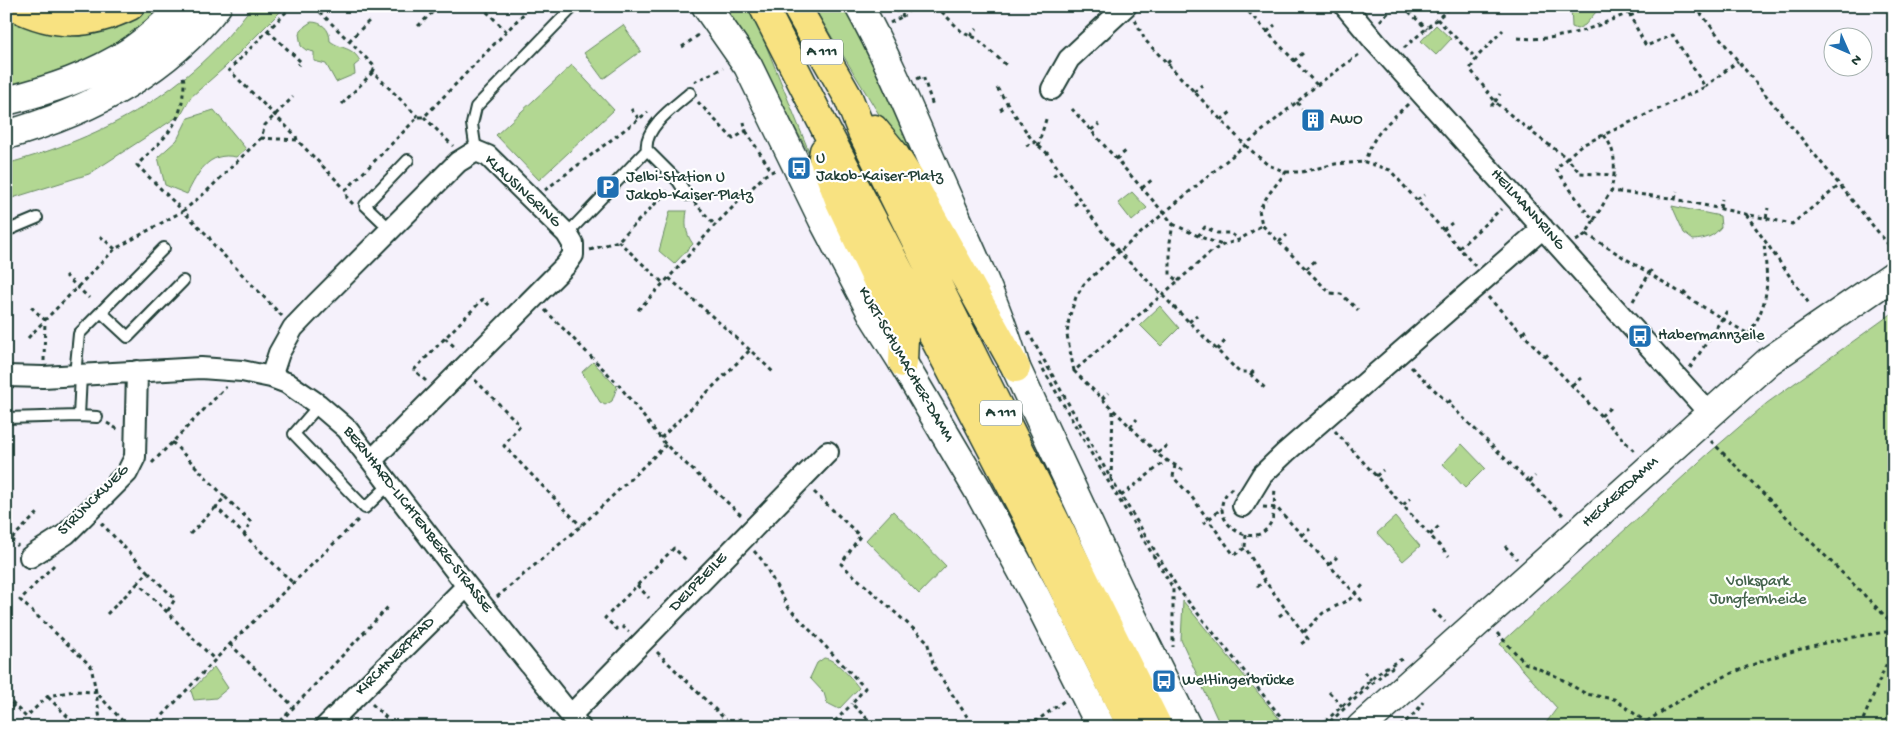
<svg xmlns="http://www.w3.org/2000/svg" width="1900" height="733" font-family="'Gochi Hand',sans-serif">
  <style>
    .green { fill: #b2d792; stroke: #688a63 }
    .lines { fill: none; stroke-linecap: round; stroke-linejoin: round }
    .lane-casing { stroke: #1f3d34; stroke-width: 14 }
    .street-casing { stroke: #1f3d34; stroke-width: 24 }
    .secondary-casing { stroke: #1f3d34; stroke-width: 31 }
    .highway-casing { stroke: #1f3d34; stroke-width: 31 }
    .path { stroke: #1f3d34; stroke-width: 3; stroke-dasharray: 4 4; stroke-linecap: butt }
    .lane { stroke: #fff; stroke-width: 10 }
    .street { stroke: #fff; stroke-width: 20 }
    .secondary { stroke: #fff; stroke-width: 28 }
    .highway { stroke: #f8e281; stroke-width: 28 }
    .labels { text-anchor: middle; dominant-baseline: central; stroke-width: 4.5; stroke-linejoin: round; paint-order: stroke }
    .shield { fill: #fff; stroke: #627771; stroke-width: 1 }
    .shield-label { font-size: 15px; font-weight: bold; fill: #1f3d34 }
    .poi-label { font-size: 16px; fill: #1f3d34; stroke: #fff; text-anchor: start }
    .street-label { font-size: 16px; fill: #1f3d34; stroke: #fff }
    .park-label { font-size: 16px; fill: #44644c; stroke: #fff }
  </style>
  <rect width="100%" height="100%" fill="#f5f1fb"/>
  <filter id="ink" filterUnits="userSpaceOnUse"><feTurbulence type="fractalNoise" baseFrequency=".02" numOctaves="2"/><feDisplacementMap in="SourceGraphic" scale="10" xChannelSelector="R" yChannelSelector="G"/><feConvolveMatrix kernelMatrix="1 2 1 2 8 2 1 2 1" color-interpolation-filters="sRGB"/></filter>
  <g filter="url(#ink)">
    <!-- green -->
    <path class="green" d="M6,6H168C145,26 122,46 95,59C67,72 36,79 6,88Z
      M252,6H286L225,67L191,97L180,117H177L89,174L6,200V164C107,136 189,92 252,6Z
      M718,6H750L812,159L773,87Z
      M813,6H844L961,249Z
      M1571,6H1601L1585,25L1577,29L1572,27Z
      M311,22C322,22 330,29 330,41C342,50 352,46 360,61L354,66L355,74L336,82L326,64L314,61V52L306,50L301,46L299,34L305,26Z
      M623,25L641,51L603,79L584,53Z
      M1436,25L1451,39L1436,55L1421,41Z
      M572,65L614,110L539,180L496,135Z
      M214,110L246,149L236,157C208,151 198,173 187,194L165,185L158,157L177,140L188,118Z
      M1132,192L1147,208L1132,221L1118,203Z
      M1672,206L1720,216L1721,227C1713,237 1706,239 1693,240L1684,233Z
      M670,211H687C685,223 685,233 693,244L674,264L659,251Z
      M1160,306L1179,328L1161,346L1140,325Z
      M1894,312V727H1543L1557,708L1500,644L1709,453L1767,403Z
      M593,362L617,387L612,401L605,405L600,402L582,372Z
      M1462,444L1485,468L1465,488L1443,464Z
      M893,511L946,566L919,594L866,540Z
      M1395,517L1420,546L1403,561L1377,533Z
      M1183,601L1286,727H1221L1181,640Z
      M824,658C836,659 852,679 859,688L839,709L827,703L824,693L810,678L817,663Z
      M214,667L228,688L216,698L194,700L191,691Z"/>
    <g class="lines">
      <!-- lane casing -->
      <g class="lane-casing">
        <path id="lane" d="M647,150C643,128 675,106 690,93
          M476,151L472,124L476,107L574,6
          M391,230L365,205L408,160
          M6,231L37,218
          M567,234L647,150L678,181L687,195
          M101,312L128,337L183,281
          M75,375L79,334L164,248
          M319,405L294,434L365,508L390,484
          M79,416L97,417
          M6,418L79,416L81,375"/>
      </g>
      <!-- street casing -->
      <g class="street-casing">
        <path id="street" d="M1345,6L1375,42L1710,414
          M1052,89L1069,59L1126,6
          M6,376L43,377L201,368L242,371L271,377L287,383L319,405L347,429L467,586L580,727
          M271,377L279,353L293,328L316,304L458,162L476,151L488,156L567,234L573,244V255L566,265L372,460
          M1243,506L1262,475L1286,452L1543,228
          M30,557L66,534L127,473L135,457L137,371
          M571,715L828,452
          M325,727L467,586"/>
      </g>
      <!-- secondary casing -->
      <g class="secondary-casing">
        <path id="secondary" d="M706,6L748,66L823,220L874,317L903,363L978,490L1036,597L1101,727
          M859,6C890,62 914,122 940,181C967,242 997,304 1016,368L1124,600L1187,727
          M6,101C50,90 93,76 131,51C150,38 167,22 183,6
          M6,135C88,112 163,74 217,6
          M1361,727L1769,361L1894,275"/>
      </g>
      <!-- highway casing -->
      <g class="highway-casing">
        <path id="highway" d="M14,6C55,27 89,26 130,6
          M763,6L827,132L1034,530L1132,727
          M796,6L848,97L862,132L949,308L1158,727
          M874,129L893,152L916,189L1016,368
          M824,151L823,157L840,202L904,337L903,363"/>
      </g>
      <!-- path -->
      <path class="path" d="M292,6L229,70L296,136L297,140L346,190
        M314,6L375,67L373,72L418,117
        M481,6L507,32
        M936,6L963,33L976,38L1006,65
        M1243,6L1317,85
        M1403,6L1427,29
        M1695,6L1738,61L1892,249
        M901,7L900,13L903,16L914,6
        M895,10L900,13
        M1630,16L1637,13
        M1437,19L1473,55
        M1135,20L1145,40L1245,145L1268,165L1286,172L1268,195L1259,210L1262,225L1330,293L1341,294L1358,310
        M1380,21L1395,6
        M890,23L903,16
        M418,26L439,6
        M268,31L301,62L298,65
        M1267,32L1275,25
        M970,36L977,29
        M1518,38C1557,42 1592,29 1628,13
        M349,41L369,21
        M682,47L700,34
        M1404,48L1452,6
        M1294,61L1303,53
        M1167,63L1173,58
        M917,79L923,76L933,106
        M694,82L723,68
        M1705,87L1738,61
        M997,88L1032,140L1048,154L1101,230L1119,252L1164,213L1072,109
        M1194,92L1202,85
        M1494,100L1470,69L1478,56L1503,30
        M698,102L733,139L746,131L744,122
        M1297,102L1302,109
        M1495,102L1500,94
        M342,104L373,72
        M1408,104C1387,124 1373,133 1365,162L1390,170L1475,266
        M1491,106L1495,102L1530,131L1567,158L1580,146L1705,87L1673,35L1646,46L1625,6
        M631,109L639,119
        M1000,110L1007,105
        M424,117L453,146
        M1221,120L1231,112
        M1091,130L1099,124
        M746,131L772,172
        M1530,131L1535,126
        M1604,135C1614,149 1615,158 1614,175
        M261,138L297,140
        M1026,146L1034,142
        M1038,146L1047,116
        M1116,159L1126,151
        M1286,172H1302L1335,164L1365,162
        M1053,176L1059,171
        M1142,188L1153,179
        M545,190L648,112
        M1675,199L1677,191
        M1417,200L1424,195
        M694,202L715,225
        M353,204L347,198L346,190L418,117H424L531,6
        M1074,205L1080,201
        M1720,208L1722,199
        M1746,214L1810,305
        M1766,218L1768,208
        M1594,220L1611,191
        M1173,224L1198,236L1222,245
        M1443,230L1452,223
        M100,236L115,249
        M1198,236L1205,227L1217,233H1230L1239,239
        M618,241L663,283
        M1576,241L1586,234
        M1279,242L1287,235
        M1459,248L1501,209
        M590,250L618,241L669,190
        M1306,269L1315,261
        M65,275L89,298
        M669,278L750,350
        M1178,281L1212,251L1223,245L1239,240L1262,225
        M1684,295L1688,289
        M1488,297L1635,452
        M1633,301L1652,269
        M545,310L618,384L666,445L743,517
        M638,310L673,273L715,225L765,175L775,170
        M282,316L212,243L209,237L183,211L206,192L261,138L265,125L293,97
        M1189,322L1197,315
        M1028,332L1111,479L1179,590L1289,727
        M1523,333L1528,328
        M1749,334C1772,297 1767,283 1764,242
        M28,338L45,320L30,306
        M445,338L457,349
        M1760,341L1721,318L1586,234L1594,220L1584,209L1556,169L1567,158L1580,173L1614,175L1611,191L1670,198L1792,224L1840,185
        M1217,350L1225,341
        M1545,357L1551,352
        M44,361L45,320L115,249L183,211L137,165C160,142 180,128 183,94C184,87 185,81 182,74
        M1039,362L1094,458L1173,588V647
        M1411,367L1564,516
        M1690,368L1727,311
        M1074,371L1067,335L1069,318L1076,297L1084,284L1119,252L1239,372H1248L1267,390
        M1251,374L1256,368
        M475,380L520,425L504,446L581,526
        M426,381L414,370L483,299L492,308
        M1572,385L1581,378
        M1102,399L1108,393
        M1448,403L1453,398
        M1601,416L1611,407
        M107,423L119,430
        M1130,427L1137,419
        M1335,431L1449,556
        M661,438L750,350L773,372
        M1711,441L1894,625
        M172,442L225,497L216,507L292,582
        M1158,453L1167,446
        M152,463L226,387
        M1175,465L1173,477L1191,496L1234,555L1245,548
        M1183,470L1160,456L1074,371L1178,281L1170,275V242L1173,224L1164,213L1317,85L1361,53
        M1376,476L1383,470
        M1111,479L1113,410
        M1529,482L1535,476
        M1232,488C1199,516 1256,559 1272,520C1275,511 1274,498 1275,488
        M814,492L860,536L841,564L927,641L934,667L974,727
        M1121,496L1167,460
        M225,497L251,522L244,535
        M1403,505L1411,498
        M1263,507L1277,508L1363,602
        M101,523L148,572L138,583L215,660
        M1203,524L1222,508
        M190,534L216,507
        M1246,535L1245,547L1265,581L1308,639L1301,644
        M1302,535L1310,529
        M1430,535L1439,526
        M11,539L18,546
        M6,544L39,512
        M1505,546L1517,559
        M754,551L762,560L788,607L865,688L852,704L876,727
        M54,565L20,600L91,666L96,692L128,727
        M1329,565L1337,557
        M148,572L175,599L167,612
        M637,585L649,598
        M1257,587L1265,581
        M497,597L581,526L666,445
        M1433,610L1445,622
        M107,614L138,583
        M1279,616L1287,610
        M622,626L629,632
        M618,630L605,618L674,548L686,560
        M1304,632L1323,613L1350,599L1364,584
        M1497,633L1525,663L1558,677L1586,694L1614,699L1646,722L1647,727
        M230,644L294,707
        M657,652L731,725L740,719L748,727
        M1364,672L1371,680
        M1329,692L1342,706
        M6,697L26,717L48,696L74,691L96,692L101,727
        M48,697L78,727
        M372,704L396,727
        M6,713L14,705
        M152,727L230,644L359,519
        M275,727L389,606
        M829,727L852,704
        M1028,727L1064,701
        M1319,727L1383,669L1402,659
        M1324,727L1386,671L1393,667
        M1400,727L1417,711L1423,702
        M1641,727C1650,718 1662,712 1672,705C1740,662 1814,641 1894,631
        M1860,727L1894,646"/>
      <!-- lane -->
      <use href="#lane" class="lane"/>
      <!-- street -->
      <use href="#street" class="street"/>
      <!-- secondary -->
      <use href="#secondary" class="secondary"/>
      <!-- highway -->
      <use href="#highway" class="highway"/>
    </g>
  </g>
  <!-- icons -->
  <defs>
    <g id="building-square" transform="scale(1.25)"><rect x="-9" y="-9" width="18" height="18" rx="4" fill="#1f6fb2" stroke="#fff"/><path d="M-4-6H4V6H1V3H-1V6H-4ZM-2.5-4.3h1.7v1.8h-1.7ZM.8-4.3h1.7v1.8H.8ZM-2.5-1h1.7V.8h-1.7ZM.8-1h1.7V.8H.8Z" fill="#fff"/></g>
    <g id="bus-square" transform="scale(1.25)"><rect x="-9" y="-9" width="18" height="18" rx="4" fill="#1f6fb2" stroke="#fff"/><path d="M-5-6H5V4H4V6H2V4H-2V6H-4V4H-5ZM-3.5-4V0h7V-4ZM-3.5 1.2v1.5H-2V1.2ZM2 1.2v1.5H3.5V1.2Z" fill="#fff"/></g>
    <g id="parking-square" transform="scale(1.25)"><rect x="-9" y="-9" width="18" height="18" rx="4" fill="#1f6fb2" stroke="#fff"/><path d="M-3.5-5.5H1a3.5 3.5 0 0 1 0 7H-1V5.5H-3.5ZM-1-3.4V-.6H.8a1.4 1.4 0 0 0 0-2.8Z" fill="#fff"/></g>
  </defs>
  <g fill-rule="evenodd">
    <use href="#building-square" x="1313" y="120"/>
    <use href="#bus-square" x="799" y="168"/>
    <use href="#parking-square" x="608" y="187"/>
    <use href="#bus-square" x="1640" y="336"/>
    <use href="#bus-square" x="1164" y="681"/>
  </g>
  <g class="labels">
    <!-- shield labels -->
    <g class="shield">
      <rect x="801" y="39.5" width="42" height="25" rx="4"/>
      <rect x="980" y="400.5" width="42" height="25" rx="4"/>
    </g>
    <g class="shield-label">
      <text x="822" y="52">A 111</text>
      <text x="1001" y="413">A 111</text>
    </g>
    <!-- poi labels -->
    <g class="poi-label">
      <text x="1330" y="120">AWO</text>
      <text x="816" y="159">U<tspan x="816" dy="18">Jakob-Kaiser-Platz</tspan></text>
      <text x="626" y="178">Jelbi-Station U<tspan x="626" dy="18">Jakob-Kaiser-Platz</tspan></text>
      <text x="1658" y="336">Habermannzeile</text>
      <text x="1182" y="681">Weltlingerbrücke</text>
    </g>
    <!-- street labels -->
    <g class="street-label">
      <text transform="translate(522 192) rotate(43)">KLAUSINGRING</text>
      <text transform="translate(1527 210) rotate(48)">HEILMANNRING</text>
      <text transform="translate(905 365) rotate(60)">KURT-SCHUMACHER-DAMM</text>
      <text transform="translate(1621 493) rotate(-42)">HECKERDAMM</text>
      <text transform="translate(94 501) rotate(-45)">STRÜNCKWEG</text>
      <text transform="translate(417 520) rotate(52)">BERNHARD-LICHTENBERG-STRASSE</text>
      <text transform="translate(699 583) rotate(-46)">DELPZEILE</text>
      <text transform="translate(396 657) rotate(-45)">KIRCHNERPFAD</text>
    </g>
    <!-- park labels -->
    <g class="park-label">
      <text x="1758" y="582">Volkspark<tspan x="1758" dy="18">Jungfernheide</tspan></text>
    </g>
  </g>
  <!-- margin -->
  <rect width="1900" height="733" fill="none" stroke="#fff" stroke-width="25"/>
  <rect x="12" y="12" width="1875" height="708" fill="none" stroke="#1f3d34" stroke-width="2" filter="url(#ink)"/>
  <!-- north arrow -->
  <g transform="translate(1848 52) rotate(135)"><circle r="24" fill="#ffffff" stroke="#a5b1ae"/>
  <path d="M0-4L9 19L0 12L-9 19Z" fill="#1f6fb2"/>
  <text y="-8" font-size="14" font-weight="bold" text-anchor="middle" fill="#1f3d34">N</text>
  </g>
</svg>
